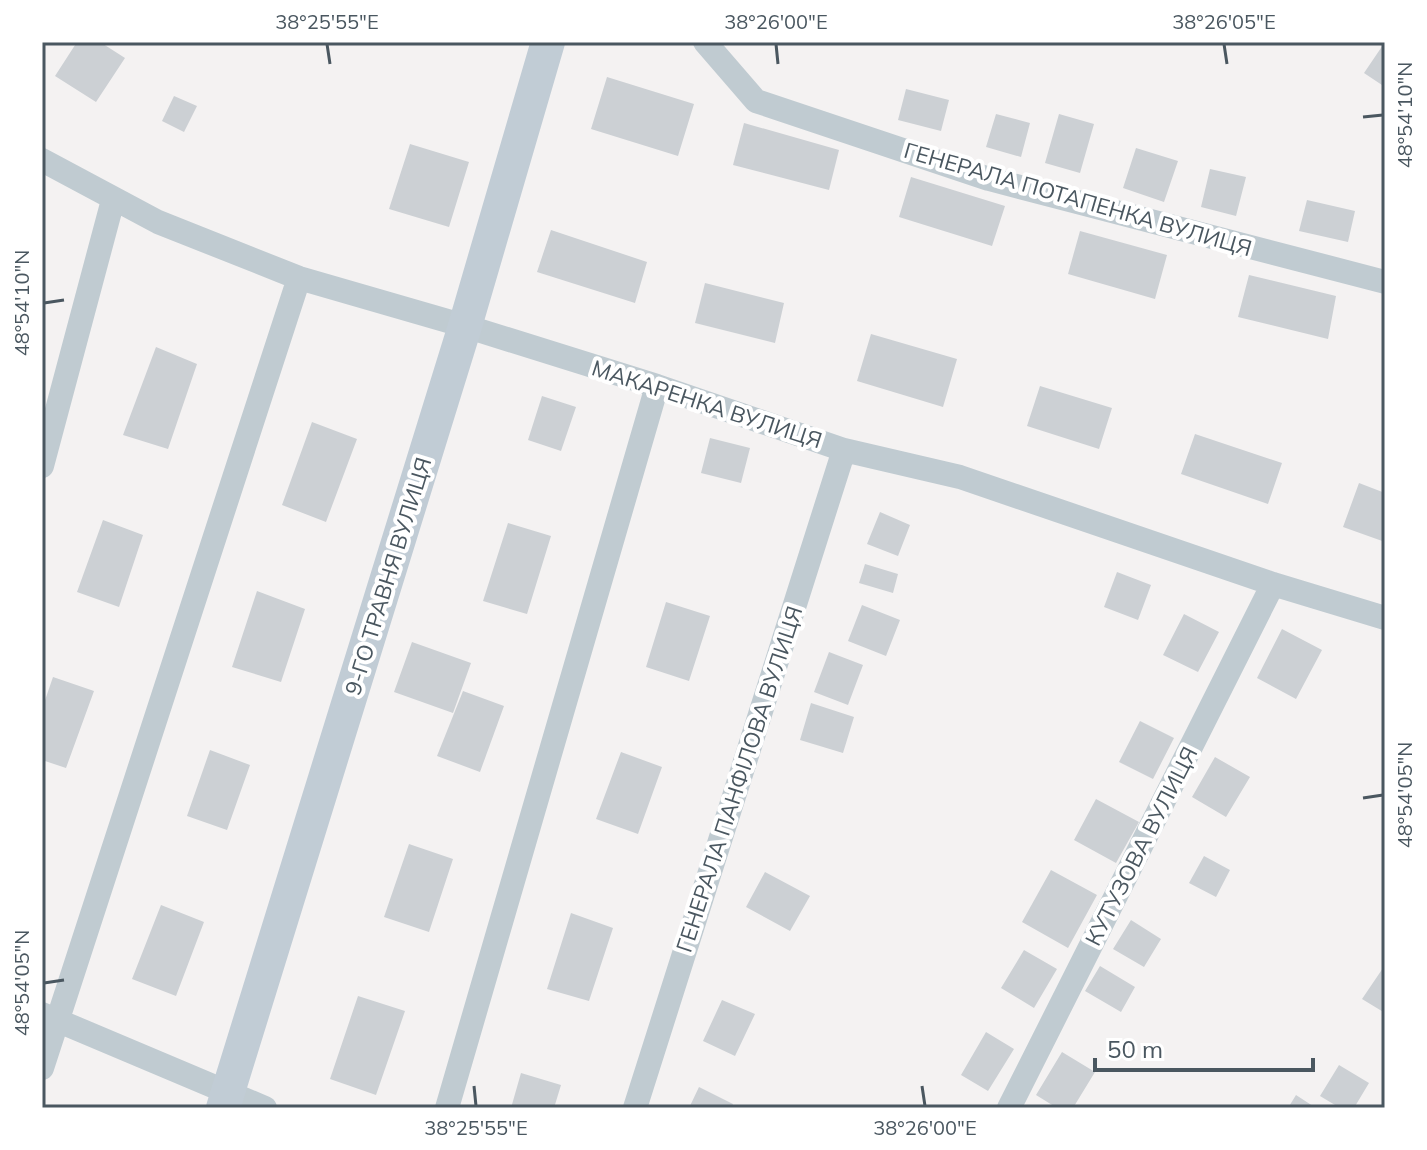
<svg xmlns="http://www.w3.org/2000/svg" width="1427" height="1150" font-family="Mulish,sans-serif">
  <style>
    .building { fill: #ccd0d4 }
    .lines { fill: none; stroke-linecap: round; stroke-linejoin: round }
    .street { stroke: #c0cbd1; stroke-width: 24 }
    .secondary { stroke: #c1ccd5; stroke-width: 34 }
    .ticks { fill: none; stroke: #4a5760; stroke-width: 3 }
    .labels { text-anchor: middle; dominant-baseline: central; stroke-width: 8; stroke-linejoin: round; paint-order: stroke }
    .street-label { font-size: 22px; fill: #4a5760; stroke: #fff }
    .neatline { fill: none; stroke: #4a5760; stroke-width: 3 }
    .ticks-label { font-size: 20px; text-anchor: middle; fill: #4a5760 }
  </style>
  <rect width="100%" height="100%" fill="#f4f2f2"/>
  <!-- building -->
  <path class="building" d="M77,42H100L125,58L96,102L55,76Z
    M1385,42V87L1364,73Z
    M607,77L694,104L678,156L591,129Z
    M906,89L949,100L941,131L898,120Z
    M174,96L197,106L184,132L162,121Z
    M996,114L1030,123L1021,157L986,147Z
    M1059,114L1094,124L1080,173L1045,163Z
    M744,123L839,150L829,190L733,165Z
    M410,144L469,162L449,227L389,209Z
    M1136,148L1178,161L1164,202L1123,188Z
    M1210,169L1246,177L1236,216L1201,207Z
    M911,177L1005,206L992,246L899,217Z
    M1307,200L1355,211L1348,242L1299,231Z
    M551,230L647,262L635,303L537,272Z
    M1080,231L1167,255L1155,299L1068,274Z
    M1249,275L1336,296L1328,339L1238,317Z
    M705,283L784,303L775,343L695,323Z
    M871,334L957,359L943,407L857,381Z
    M156,347L197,364L168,449L123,435Z
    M1040,386L1112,408L1099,449L1027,426Z
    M542,396L576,407L561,451L528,440Z
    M312,422L357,439L326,522L282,505Z
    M1195,434L1282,463L1268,504L1181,474Z
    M710,438L750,448L741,483L701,473Z
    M1359,483L1385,493V542L1343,527Z
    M880,512L910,525L898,556L867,544Z
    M103,520L143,535L119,607L77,592Z
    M508,523L551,536L527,614L483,601Z
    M865,564L898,574L893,593L859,583Z
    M1117,572L1151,585L1138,620L1104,607Z
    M257,591L305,609L281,682L232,667Z
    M666,602L710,616L689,681L646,667Z
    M862,605L900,620L886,656L848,641Z
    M1184,614L1219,632L1198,672L1163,655Z
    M1282,629L1322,650L1296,699L1257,678Z
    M412,642L471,663L453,713L394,692Z
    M829,652L863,665L848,705L814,692Z
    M53,677L94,691L66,768L42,760V709Z
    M463,691L504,706L480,772L437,756Z
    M811,703L854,717L843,753L800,740Z
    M1140,721L1174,738L1153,779L1119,762Z
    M210,750L250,765L227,830L187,816Z
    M621,752L662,767L638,834L596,819Z
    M1215,757L1250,777L1226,817L1192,797Z
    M1096,799L1139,822L1116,863L1074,840Z
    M409,844L453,859L429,932L384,917Z
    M1204,856L1230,870L1216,897L1189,883Z
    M1051,870L1097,895L1068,948L1022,922Z
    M765,872L810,896L790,931L746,907Z
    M161,905L204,922L176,996L132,979Z
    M571,913L613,928L589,1001L547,989Z
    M1131,920L1161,939L1144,967L1113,949Z
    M1024,950L1057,969L1034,1008L1001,988Z
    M1100,966L1135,987L1121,1012L1085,991Z
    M1383,968L1385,969V1013L1362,999Z
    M358,996L405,1011L376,1095L330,1079Z
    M722,1000L755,1014L735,1056L703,1041Z
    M986,1032L1014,1049L988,1091L961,1075Z
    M1062,1052L1095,1072L1073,1108H1057L1036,1095Z
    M1339,1065L1369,1083L1354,1108H1340L1320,1096Z
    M521,1073L561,1085L554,1108H511Z
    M699,1087L733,1104L731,1108H689Z
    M1296,1095L1316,1108H1288Z"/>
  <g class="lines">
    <!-- street -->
    <path class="street" d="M705,42L756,101L989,179L1385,282
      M42,160L158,222L299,278L465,326L657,386L844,450L960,477L1273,584L1385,618
      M42,466L113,200
      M42,1014L265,1108
      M42,1068L299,278
      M447,1108L657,386
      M635,1108L844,450
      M1009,1108L1273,584"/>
    <!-- secondary -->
    <path class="secondary" d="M223,1108L465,326L548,42"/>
  </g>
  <!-- ticks -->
  <path class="ticks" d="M327,44L330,64M776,44L778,64M1224,44L1227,64M1363,117L1383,115M44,303L64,300M1363,798L1383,795M44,983L64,980M474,1086L476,1106M922,1086L925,1106"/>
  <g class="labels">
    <!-- street labels -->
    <g class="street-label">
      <text transform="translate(1078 199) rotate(16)">ГЕНЕРАЛА ПОТАПЕНКА ВУЛИЦЯ</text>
      <text transform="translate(707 404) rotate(18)">МАКАРЕНКА ВУЛИЦЯ</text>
      <text transform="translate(388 576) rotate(-73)">9-ГО ТРАВНЯ ВУЛИЦЯ</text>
      <text transform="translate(739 779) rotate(-72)">ГЕНЕРАЛА ПАНФІЛОВА ВУЛИЦЯ</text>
      <text transform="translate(1141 846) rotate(-63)">КУТУЗОВА ВУЛИЦЯ</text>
    </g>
  </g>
  <!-- border -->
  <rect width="1427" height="1150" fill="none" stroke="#ffffff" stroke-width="88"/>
  <!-- scale -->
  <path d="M1095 1058v12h218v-12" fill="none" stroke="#4a5760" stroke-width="4"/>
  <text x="1107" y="1058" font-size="24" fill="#4a5760" stroke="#ffffff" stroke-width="6" paint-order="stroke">50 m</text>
  <rect x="44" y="44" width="1339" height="1062" class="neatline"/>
  <g class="ticks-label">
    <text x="327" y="29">38°25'55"E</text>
    <text x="776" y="29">38°26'00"E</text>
    <text x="1224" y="29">38°26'05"E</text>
    <text transform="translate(1405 115) rotate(-90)" y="7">48°54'10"N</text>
    <text transform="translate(22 303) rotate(-90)" y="7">48°54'10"N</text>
    <text transform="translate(1405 795) rotate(-90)" y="7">48°54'05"N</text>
    <text transform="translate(22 983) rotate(-90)" y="7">48°54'05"N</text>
    <text x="476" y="1135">38°25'55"E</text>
    <text x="925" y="1135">38°26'00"E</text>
  </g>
</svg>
